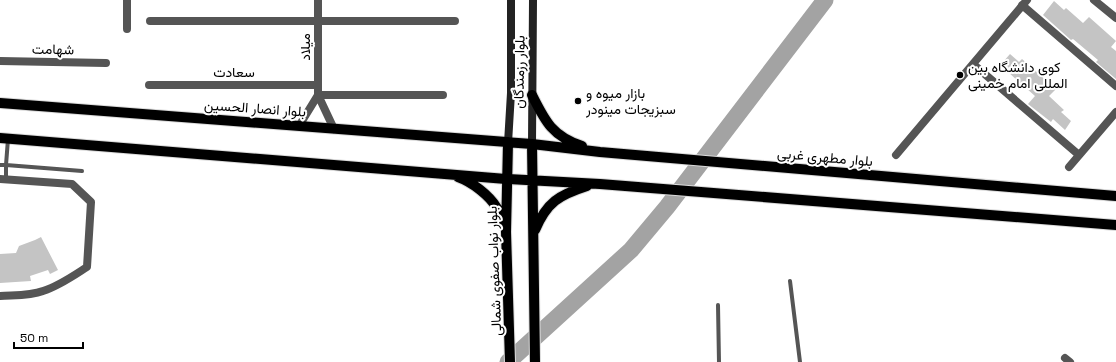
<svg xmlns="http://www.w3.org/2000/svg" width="1116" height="362" font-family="'Space Grotesk',Vazirmatn,sans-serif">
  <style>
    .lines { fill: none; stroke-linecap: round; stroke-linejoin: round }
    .river { stroke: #a3a3a3; stroke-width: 17 }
    .building { fill: #c4c4c4 }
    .primary-casing { stroke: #dbdbdb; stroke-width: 12 }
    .service { stroke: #555; stroke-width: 4 }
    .minor { stroke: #555; stroke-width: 8 }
    .tertiary { stroke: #555; stroke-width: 8 }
    .secondary { stroke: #222; stroke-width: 8 }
    .primary { stroke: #000; stroke-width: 10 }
    .poi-dot { fill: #000; stroke: #fff; stroke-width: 1.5 }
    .labels { text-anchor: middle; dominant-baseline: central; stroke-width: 4; stroke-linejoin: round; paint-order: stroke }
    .street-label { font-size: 14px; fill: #000; stroke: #fff }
    .poi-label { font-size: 14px; fill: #000; stroke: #fff; text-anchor: start }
  </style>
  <rect width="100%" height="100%" fill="#fff"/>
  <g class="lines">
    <!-- river -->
    <path class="river" d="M508,362L631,250L667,207L825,0"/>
  </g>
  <!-- building -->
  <path class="building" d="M1054,1L1064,10L1066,8L1083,23L1089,17L1116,41L1111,47L1116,51V79L1096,62L1098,60L1073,39L1071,40L1043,15Z
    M1010,54L1019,62L1022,59L1056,89L1049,96L1064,110L1061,112L1071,121L1065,130L1053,119L1051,122L1028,104L1035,96L1008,72L1011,70L1003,62Z
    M41,237L58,270L50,274L48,270L30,276L31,281L0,283V254L16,253L19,246L35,240Z"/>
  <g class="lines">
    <!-- primary casing -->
    <g class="primary-casing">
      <path id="primary" d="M532,95C545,121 552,136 582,146
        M0,103L532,144L600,152L1116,196
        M0,138L506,179L600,184L1116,225
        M508,143L506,232L510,362
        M532,144L535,362
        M458,177C472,182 489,195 497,208C500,213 501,221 503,226
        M535,230C547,202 559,195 587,186"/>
    </g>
    <!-- service -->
    <path class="service" d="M0,165H6L8,139
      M6,179V165L82,171
      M790,281L800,362
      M718,305L719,362"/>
    <!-- minor -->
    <path class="minor" d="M1094,0L1116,18
      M1022,5L1116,86
      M150,21H455
      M127,29V0
      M0,61L106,63
      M973,64L1079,155
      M149,85H318
      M318,95H443
      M896,155L1027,0
      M1069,167L1116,112
      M0,179L72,184L91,202L87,267C73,276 59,286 43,291C30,296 14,295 0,296
      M1065,358L1070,362"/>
    <!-- tertiary -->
    <path class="tertiary" d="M318,0V95L334,129
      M299,126L318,95"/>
    <!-- secondary -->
    <path class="secondary" d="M508,143L511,93V0
      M532,144L533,0"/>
    <!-- primary -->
    <use href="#primary" class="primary"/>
  </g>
  <!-- markers -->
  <g class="poi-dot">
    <circle cx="960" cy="75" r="4"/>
    <circle cx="578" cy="101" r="4"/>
  </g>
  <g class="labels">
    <!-- street labels -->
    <g class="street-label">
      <text transform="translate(305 47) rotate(-90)">میلاد</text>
      <text transform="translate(53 49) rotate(1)">شهامت</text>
      <text x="234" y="72">سعادت</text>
      <text transform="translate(519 72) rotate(-89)">بلوار رزمندگان</text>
      <text transform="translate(255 108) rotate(4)">بلوار انصار الحسین</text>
      <text transform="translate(825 157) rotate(5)">بلوار مطهری غربی</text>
      <text transform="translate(494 271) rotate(-92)">بلوار نواب صفوی شمالی</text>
    </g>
    <!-- poi labels -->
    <g class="poi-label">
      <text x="968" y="67">کوی دانشگاه بین<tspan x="968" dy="16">المللی امام خمینی</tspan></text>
      <text x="586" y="93">بازار میوه و<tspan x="586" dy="16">سبزیجات مینودر</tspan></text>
    </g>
  </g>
  <!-- scale -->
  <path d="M14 342v6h69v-6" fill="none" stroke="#000000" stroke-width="2"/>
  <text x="20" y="342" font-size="12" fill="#000000" stroke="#ffffff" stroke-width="3" paint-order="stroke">50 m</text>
</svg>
